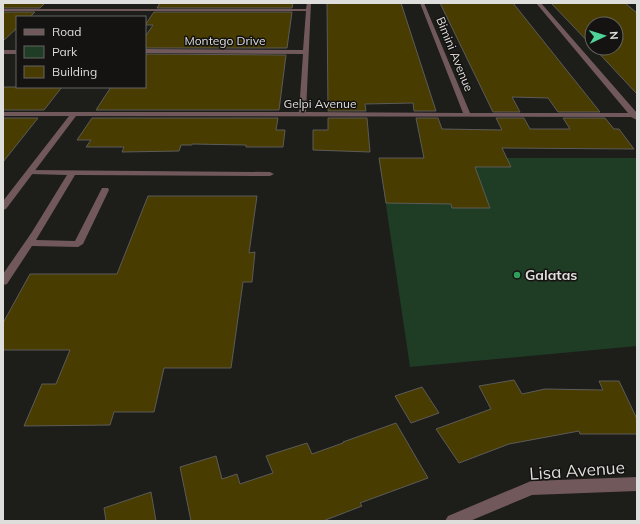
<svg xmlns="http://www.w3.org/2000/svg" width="640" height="524" font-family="Mulish,sans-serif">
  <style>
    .green { fill: #1f3c25 }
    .building { fill: #493c00; stroke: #5c5b58 }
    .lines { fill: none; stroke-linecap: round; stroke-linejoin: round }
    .lane { fill: #71585b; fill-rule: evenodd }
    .street { fill: #71585b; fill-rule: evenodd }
    .leisure-dot { fill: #2e9e5b; stroke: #141311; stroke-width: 1.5 }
    .labels { text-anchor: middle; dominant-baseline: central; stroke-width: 3; stroke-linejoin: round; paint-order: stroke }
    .far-street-label { font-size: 12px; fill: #dededc; stroke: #141311 }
    .poi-label { font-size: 14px; font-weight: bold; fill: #dededc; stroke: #141311; text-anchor: start }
    .near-street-label { font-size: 17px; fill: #dededc; stroke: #141311 }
  </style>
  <rect width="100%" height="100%" fill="#1d1d1a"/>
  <!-- green -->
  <path class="green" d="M379,158H637V346L410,367Z"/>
  <!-- building -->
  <path class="building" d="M3,3H45L40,8H3Z
    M160,3H293L292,8H157Z
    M327,3H401L436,111H414L413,103L365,104L366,111H328Z
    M440,3H513L600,112H558L548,98L512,97L520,112H493Z
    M551,3H625L637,13V94L594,48H616V24H592V46Z
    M3,12H35L30,17H17V28L3,41Z
    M154,12H292L287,48H145V37L153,25H145Z
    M145,54L286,55L279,110H96L111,87H145Z
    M3,87H62L44,110H3Z
    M3,118H38L3,162Z
    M92,118H278L276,130H285L283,147H246V145L192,144V145H181L179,151L122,152L124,147H86L91,140H77Z
    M328,118H367L370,152L313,150V130H328Z
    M416,118H438L442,129L502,130L496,118H524L530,129H570L563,118H605L614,129H619L634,149L502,148L511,167H475L490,208H452L451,204L386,203L379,158H424Z
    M148,196H257L249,253L255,252L252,282H243L231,368H164L154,412H114L110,425L24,426L42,384H56L70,350H3V323L30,274H117Z
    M514,380L522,394L545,389L603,390L599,381H619L637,419V434H580L579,431L509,444L459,463L436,429L491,409L479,386Z
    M422,387L439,413L411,423L395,396Z
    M396,423L428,478L360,503L362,506L323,521H191L180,467L216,456L222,479L237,474L240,484L273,473L266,456L307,443L312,454L343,443V442Z
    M151,492L156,521H106L104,508Z"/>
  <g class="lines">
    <!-- lane -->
    <path class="lane" d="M27,170L270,172L274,174L270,176L75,175L36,240L75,241L101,190L102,188H108L109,190L83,244L78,247L32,246L7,284L3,285V274L32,232L67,175L30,174H27Z"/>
    <!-- street -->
    <path class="street" d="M307,3H311L306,112L463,113L420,3H424L470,113H628L536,3H541L637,113V120L631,117L76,116L6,209L3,210V201L69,116H3V112H299L303,54L145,53V49L303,50L306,11H3V9H306Z
      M3,50H17V54H3Z
      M637,477V491L532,495L470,521H445L448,516L531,481Z"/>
  </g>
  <!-- markers -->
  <circle class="leisure-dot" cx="517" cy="275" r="4"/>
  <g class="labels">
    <!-- far-street labels -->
    <g class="far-street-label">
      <text x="225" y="40">Montego Drive</text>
      <text transform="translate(455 54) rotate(68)">Bimini Avenue</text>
      <text x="320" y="103">Gelpi Avenue</text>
    </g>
    <!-- poi labels -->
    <g class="poi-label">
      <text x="525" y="275">Galatas</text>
    </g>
    <!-- near-street labels -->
    <g class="near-street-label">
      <text transform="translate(577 470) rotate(-4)">Lisa Avenue</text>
    </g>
  </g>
  <!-- border -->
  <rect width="640" height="524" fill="none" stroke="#dededc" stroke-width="8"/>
  <!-- legend -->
  <rect x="16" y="16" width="130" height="72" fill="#141311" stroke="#656462"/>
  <rect x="24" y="29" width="20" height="6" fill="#71585b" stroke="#656462"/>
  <text x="52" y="36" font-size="12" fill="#dededc">Road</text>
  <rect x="24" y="46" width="20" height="12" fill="#1f3c25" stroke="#656462"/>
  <text x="52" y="56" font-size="12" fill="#dededc">Park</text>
  <rect x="24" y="66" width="20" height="12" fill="#493c00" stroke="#656462"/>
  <text x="52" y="76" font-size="12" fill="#dededc">Building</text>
  <!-- north arrow -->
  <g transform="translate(604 36) rotate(86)"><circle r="19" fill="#141311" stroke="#656462"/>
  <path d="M0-3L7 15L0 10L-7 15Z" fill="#50d398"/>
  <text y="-6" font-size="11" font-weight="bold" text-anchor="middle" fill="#dededc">N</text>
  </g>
</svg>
